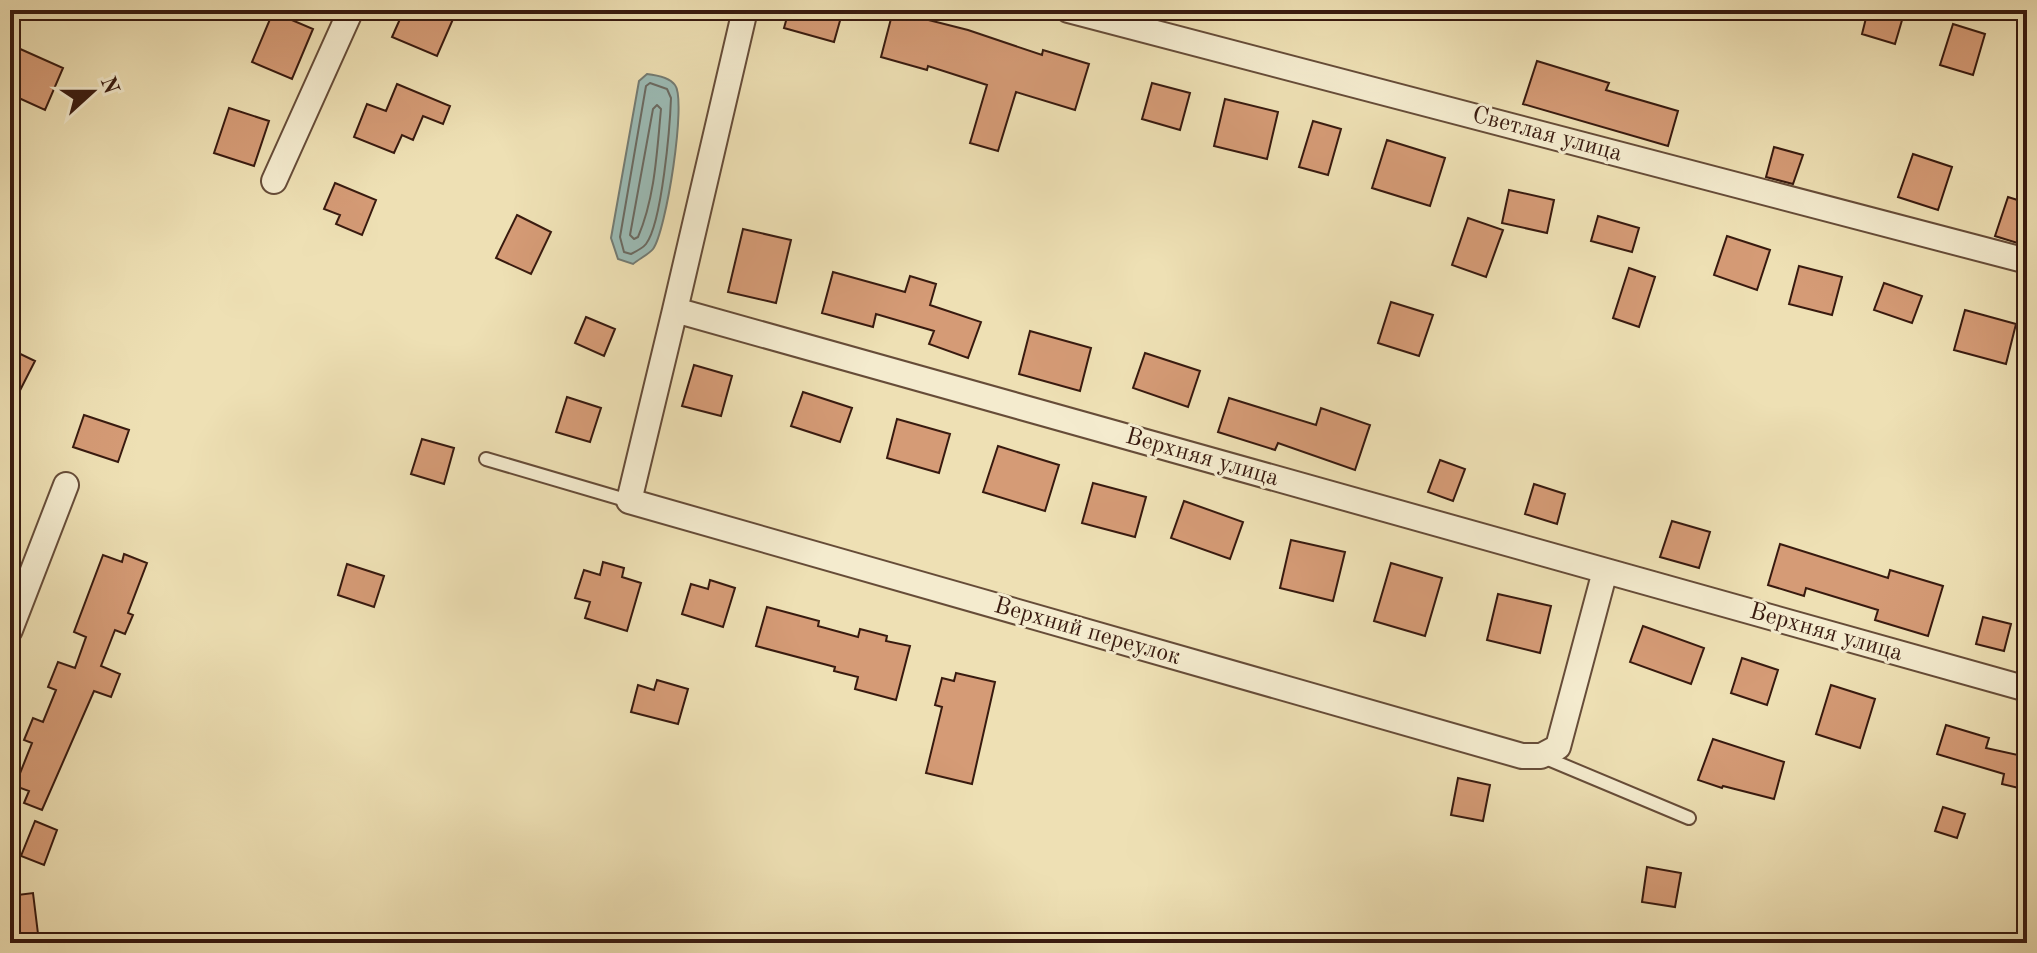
<svg xmlns="http://www.w3.org/2000/svg" width="2037" height="953" font-family="'Old Standard TT',serif">
  <style>
    .water { fill: #9bbbb5; stroke: #737b73; stroke-width: 2 }
    .lines { fill: none; stroke-linecap: round; stroke-linejoin: round }
    .shore { stroke: #6a6a62; stroke-width: 2 }
    .building { fill: #d59b76; stroke: #381a0f; stroke-width: 2 }
    .service-casing { stroke: #664c38; stroke-width: 16 }
    .minor-casing { stroke: #664c38; stroke-width: 28 }
    .service { stroke: #f4ebce; stroke-width: 12 }
    .minor { stroke: #f4ebce; stroke-width: 24 }
    .labels { text-anchor: middle; dominant-baseline: central; stroke-width: 6; stroke-linejoin: round; paint-order: stroke }
    .street-label { font-size: 24px; fill: #381a0f; stroke: #f4ebce }
  </style>
  <rect width="100%" height="100%" fill="#eee0b4"/>
  <filter id="stains"><feTurbulence type="fractalNoise" baseFrequency=".0025" numOctaves="4"/><feColorMatrix values="0 0 0 0 .2 0 0 0 0 .09 0 0 0 0 .02 0 0 0 .5 -.17"/></filter>
  <radialGradient id="worn" r=".72"><stop offset=".6" stop-color="#630" stop-opacity="0"/><stop offset="1" stop-color="#630" stop-opacity=".3"/></radialGradient>
  <!-- water -->
  <path class="water" d="M647,74C656,75 669,77 675,85C687,100 666,232 653,249C649,254 639,259 633,264L618,259L611,238L639,81Z"/>
  <g class="lines">
    <!-- shore -->
    <path class="shore" d="M650,83L667,89L671,98C670,126 662,223 646,244C643,248 635,252 631,254L624,252L620,237L646,86Z
      M657,105L661,109C657,151 655,198 638,237L634,239L630,235L653,109Z"/>
  </g>
  <!-- building -->
  <path class="building" d="M404,10H457L437,56L392,37Z
    M789,10H843L834,42L784,28Z
    M1868,10H1905L1895,44L1862,34Z
    M893,11L968,30L1042,55L1043,50L1089,64L1075,110L1016,92L998,151L970,143L987,85L928,66L927,70L881,57Z
    M273,12L313,29L292,79L252,62Z
    M1953,24L1985,34L1973,75L1940,65Z
    M18,48L63,68L45,110L10,94V67Z
    M1537,61L1609,83L1606,90L1678,111L1668,146L1523,104Z
    M1152,83L1190,93L1180,130L1142,119Z
    M397,84L450,106L443,124L423,116L413,140L402,135L394,153L354,137L367,104L386,111Z
    M1225,99L1278,112L1267,159L1214,146Z
    M229,108L269,121L254,166L214,153Z
    M1313,121L1341,129L1328,175L1299,167Z
    M1387,140L1445,158L1430,206L1372,188Z
    M1774,147L1803,155L1793,184L1766,177Z
    M1913,154L1952,167L1938,210L1898,197Z
    M335,183L376,200L362,235L336,224L340,215L324,209Z
    M1509,190L1554,200L1547,233L1502,223Z
    M2008,197L2027,203V246L1995,236Z
    M517,215L551,232L531,274L496,258Z
    M1598,216L1639,228L1632,252L1591,241Z
    M1468,218L1503,230L1486,277L1452,265Z
    M743,229L791,240L776,303L728,292Z
    M1727,236L1770,250L1757,290L1714,275Z
    M1799,266L1842,277L1832,315L1789,304Z
    M1629,268L1655,277L1639,327L1613,318Z
    M833,272L905,292L910,276L936,284L930,305L981,322L968,358L929,344L934,331L876,314L873,327L822,313Z
    M1884,283L1922,296L1912,323L1874,310Z
    M1391,302L1433,315L1419,356L1378,343Z
    M1965,310L2016,324L2006,364L1954,350Z
    M586,317L615,329L604,356L575,343Z
    M1030,331L1091,348L1080,391L1019,374Z
    M10,349L35,361L10,410Z
    M1145,353L1200,371L1188,407L1133,388Z
    M694,365L732,376L721,416L682,406Z
    M803,392L852,408L840,442L791,426Z
    M567,397L601,408L590,442L556,432Z
    M1229,398L1316,425L1321,408L1370,425L1355,470L1278,443L1275,450L1218,432Z
    M84,415L129,430L118,462L73,447Z
    M897,419L950,434L939,473L887,458Z
    M422,439L454,448L444,484L411,474Z
    M998,446L1059,465L1045,511L983,492Z
    M1440,460L1465,469L1453,501L1428,492Z
    M1093,483L1146,497L1135,537L1082,523Z
    M1534,484L1565,494L1557,524L1525,514Z
    M1184,501L1243,522L1230,559L1171,538Z
    M1672,521L1710,532L1699,568L1660,557Z
    M1291,540L1345,552L1333,601L1280,588Z
    M1780,544L1888,578L1890,570L1943,586L1928,636L1875,620L1878,610L1806,588L1804,596L1768,585Z
    M124,554L147,563L128,613L133,615L125,634L115,630L101,666L120,674L111,697L94,691L42,810L24,803L29,791L15,786L32,743L24,740L33,718L43,722L56,690L48,687L58,662L75,668L86,637L74,632L103,555L122,562Z
    M603,562L624,568L622,577L641,583L627,631L585,618L590,602L575,598L584,570L600,575Z
    M1391,563L1442,578L1425,636L1374,621Z
    M347,564L384,576L374,607L338,595Z
    M710,580L735,588L723,627L682,614L691,584L708,589Z
    M1498,594L1551,606L1540,653L1487,640Z
    M767,607L819,621L818,626L858,637L860,629L887,636L886,641L910,646L896,700L855,689L858,677L834,671L835,667L756,646Z
    M1983,617L2011,624L2004,651L1976,644Z
    M1643,626L1704,648L1691,684L1630,662Z
    M1742,658L1778,670L1767,705L1731,693Z
    M956,673L995,682L972,784L926,773L942,707L935,705L942,678L954,681Z
    M657,680L688,689L678,724L631,712L638,685L654,690Z
    M1831,685L1875,699L1860,748L1816,734Z
    M1946,725L1989,738L1986,748L2027,757V790L2002,784L2004,774L1937,754Z
    M1713,739L1784,762L1774,799L1723,786L1722,788L1698,780Z
    M1458,778L1490,785L1483,821L1451,815Z
    M1943,807L1965,814L1957,838L1935,831Z
    M35,821L57,830L44,865L21,856Z
    M1647,867L1681,873L1675,907L1642,902Z
    M33,893L39,942L10,943V896Z"/>
  <g class="lines">
    <!-- service casing -->
    <g class="service-casing">
      <path id="service" d="M486,459L629,501
        M1541,756L1689,818"/>
    </g>
    <!-- minor casing -->
    <g class="minor-casing">
      <path id="minor" d="M745,10L675,310L2027,689
        M1068,10L2027,261
        M274,181L351,10
        M675,310L629,501L1522,756H1541L1558,747L1605,571
        M10,630L66,485"/>
    </g>
    <!-- service -->
    <use href="#service" class="service"/>
    <!-- minor -->
    <use href="#minor" class="minor"/>
  </g>
  <g class="labels">
    <!-- street labels -->
    <g class="street-label">
      <text transform="translate(1547 135) rotate(15)">Светлая улица</text>
      <text transform="translate(1202 458) rotate(16)">Верхняя улица</text>
      <text transform="translate(1087 632) rotate(16)">Верхний переулок</text>
      <text transform="translate(1826 633) rotate(16)">Верхняя улица</text>
    </g>
  </g>
  <!-- margin -->
  <rect width="2037" height="953" fill="none" stroke="#eee0b4" stroke-width="40"/>
  <rect x="12" y="12" width="2013" height="929" fill="none" stroke="#381a0f" stroke-width="4"/>
  <rect x="20" y="20" width="1997" height="913" fill="none" stroke="#381a0f" stroke-width="2"/>
  <!-- north arrow -->
  <g transform="translate(92 92) rotate(69)" stroke="#f4ebce" stroke-width="6" paint-order="stroke">
  <path d="M0-6L14 30L0 20L-14 30Z" fill="#381a0f"/>
  <text y="-12" font-size="22" font-weight="bold" text-anchor="middle" fill="#381a0f">N</text>
  </g>
  <rect width="100%" height="100%" filter="url(#stains)"/>
  <rect width="100%" height="100%" fill="url(#worn)"/>
</svg>
